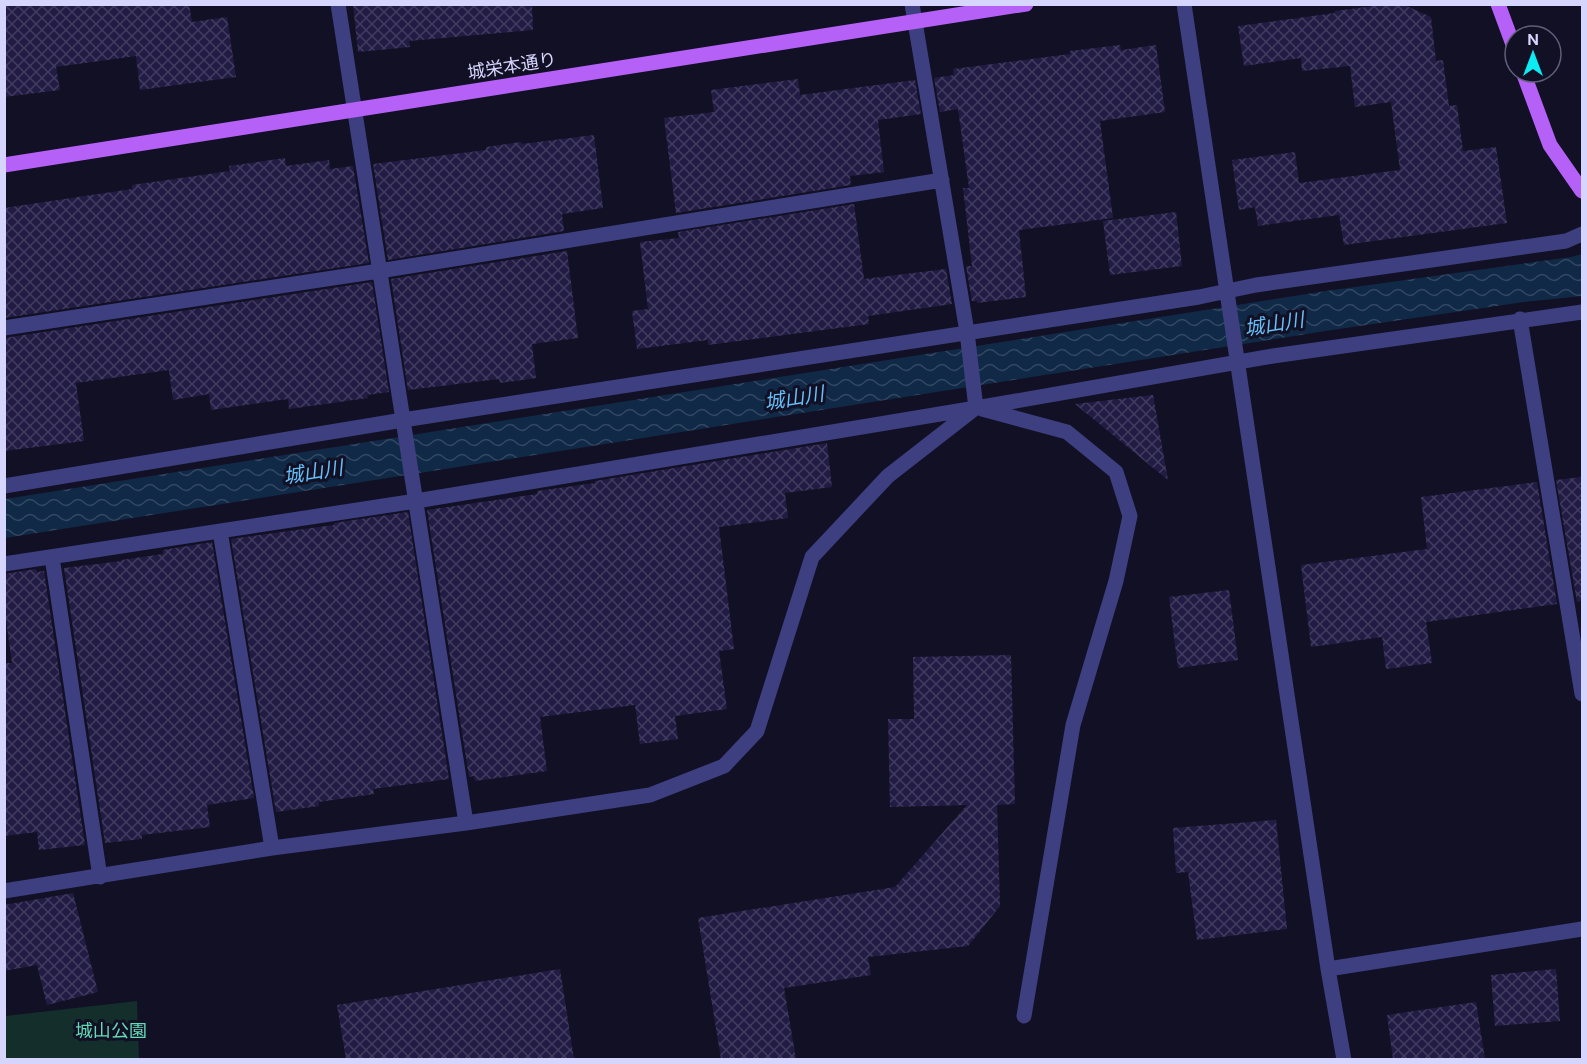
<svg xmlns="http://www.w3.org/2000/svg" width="1587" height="1064" font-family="'DM Sans','Noto Sans JP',sans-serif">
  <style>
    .green { fill: #132e2b }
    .water { fill: url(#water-waves) }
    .building { fill: url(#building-cross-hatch) }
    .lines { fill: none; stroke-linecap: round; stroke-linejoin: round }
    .minor { stroke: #3d3f81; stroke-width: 15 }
    .major { stroke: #b561f8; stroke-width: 15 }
    .labels { text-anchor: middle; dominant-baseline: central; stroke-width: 6; stroke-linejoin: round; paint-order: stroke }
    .street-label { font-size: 18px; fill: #d6d5fd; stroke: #121024 }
    .park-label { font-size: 18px; fill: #63dab4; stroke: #121024 }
    .water-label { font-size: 20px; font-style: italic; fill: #67bff8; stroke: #121024 }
  </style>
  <defs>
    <pattern id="water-waves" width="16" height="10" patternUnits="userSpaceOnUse" patternTransform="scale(1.5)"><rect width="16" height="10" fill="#102947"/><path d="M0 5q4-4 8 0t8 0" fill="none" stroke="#324762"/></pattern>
    <pattern id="building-cross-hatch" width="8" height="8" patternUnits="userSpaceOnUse" patternTransform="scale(1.5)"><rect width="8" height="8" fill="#221c44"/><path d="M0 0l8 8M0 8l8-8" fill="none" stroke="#413c60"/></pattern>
  </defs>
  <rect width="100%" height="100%" fill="#121024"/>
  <!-- green -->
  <path class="green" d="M137,1001L139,1059H5V1016Z"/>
  <!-- water -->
  <path class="water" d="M1582,254V296L1524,302L1332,330L5,538V499L1326,291L1571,257Z"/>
  <!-- building -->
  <path class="building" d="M4,4H189L192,22L227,17L236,77L140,90L136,56L56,67L60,90L4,97Z
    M353,4H532L533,30L409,41L410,47L358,52Z
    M1390,4H1402L1431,17L1436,61L1443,60L1449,106L1457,105L1463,151L1496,147L1507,223L1344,245L1339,215L1258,226L1255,207L1239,210L1232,160L1295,152L1299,183L1400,170L1391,102L1355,107L1350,66L1302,71L1301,58L1244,66L1238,26L1335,13V11Z
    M1120,45L1121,50L1156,45L1165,112L1100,121L1113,218L1019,230L1026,297L977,303V301H972L966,266H972L963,188H969L958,109L940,112L934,78L954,75L953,69L1070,54V51Z
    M798,79L800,95L915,80L921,114L878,120L884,172L850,176L851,185L676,213L664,118L714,112L711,90Z
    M594,135L603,208L562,214L564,231L388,260L373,164L486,150V147L521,142L522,144Z
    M285,158L286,166L329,160L330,169L353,166L369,263L4,318V208L132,189V185L230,171L229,166Z
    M854,204L864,279L946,269L952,304L868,316L869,324L708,345V340L637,349L632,311L648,309L640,242L679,238L678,232Z
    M1176,212L1182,266L1110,275L1103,221Z
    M567,251L578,338L532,344L536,378L500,383L499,379L408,390L391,279Z
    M372,282L389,392L367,395L368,398L289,409L288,399L211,410L209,394L173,400L169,370L76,383L84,441L4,451V338Z
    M1153,395L1168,480L1075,404Z
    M827,443L832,487L785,493L788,518L719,527L734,649L719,651L727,709L675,716L678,739L640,744L635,705L540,717L547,771L475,781L474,776L469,777L427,510L537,494V491L595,483V481Z
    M1582,477V601L1577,602L1556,480Z
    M1537,482L1557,604L1426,622L1432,663L1386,669L1382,637L1311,647L1301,565L1427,549L1421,497Z
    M408,512L449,779L373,789L374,794L319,802V806L276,812L231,539L334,525V523Z
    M212,542L254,798L207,805L210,827L142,835V839L105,843L64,568L122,561L121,560L163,554V550Z
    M36,569L37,572L44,571L85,845L39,850L37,832L4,836V663H12L4,606V574Z
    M1229,590L1238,660L1178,668L1169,597Z
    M1011,655L1015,804L997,805L1000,906L968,946L868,957L871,975L784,988L796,1059H721L698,918L895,887L967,805L890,807L888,719H914L913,657Z
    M1276,820L1287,929L1197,940L1188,872L1176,873L1173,828Z
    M73,893L98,992L47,1005L37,965L4,971V905Z
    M560,969L574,1059H346L337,1005Z
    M1556,969L1560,1021L1495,1026L1491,975Z
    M1476,1002L1485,1059H1393L1387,1015Z"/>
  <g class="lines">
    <!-- minor -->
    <path class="minor" d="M338,4L466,823
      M912,4L967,332L976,408
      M1184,4L1328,969L1344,1060
      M1520,319L1582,694
      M4,328L379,271L942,180
      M982,409L1067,432L1116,472L1130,516L1116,581L1073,725L1024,1016
      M4,486L403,420L1199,297L1256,285L1566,241L1582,234
      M220,531L272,848
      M52,557L100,877
      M4,564L416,501L976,408L1273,356L1582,312
      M4,891L272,848L466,823L650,795L724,766L757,731L812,557L888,476L974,409
      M1328,969L1582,929"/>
    <!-- major -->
    <path class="major" d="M1498,4L1515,50
      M1523,72L1550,145L1582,191
      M4,165L1026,4"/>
  </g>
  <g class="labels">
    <!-- street labels -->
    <g class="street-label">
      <text transform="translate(512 66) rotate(-9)">城栄本通り</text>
    </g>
    <!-- park labels -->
    <g class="park-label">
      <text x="111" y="1031">城山公園</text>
    </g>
    <!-- water labels -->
    <g class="water-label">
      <text transform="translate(1274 324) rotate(-9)">城山川</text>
      <text transform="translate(794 398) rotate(-9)">城山川</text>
      <text transform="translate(313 472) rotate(-9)">城山川</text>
    </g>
  </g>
  <!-- border -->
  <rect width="1587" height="1064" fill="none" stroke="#d6d5fd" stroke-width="12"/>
  <!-- north arrow -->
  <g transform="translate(1533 54)"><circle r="28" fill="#121024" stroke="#605f7b" stroke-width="1.5"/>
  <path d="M0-4.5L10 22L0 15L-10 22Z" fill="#0becf3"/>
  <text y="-9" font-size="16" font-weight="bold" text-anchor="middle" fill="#d6d5fd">N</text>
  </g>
</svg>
